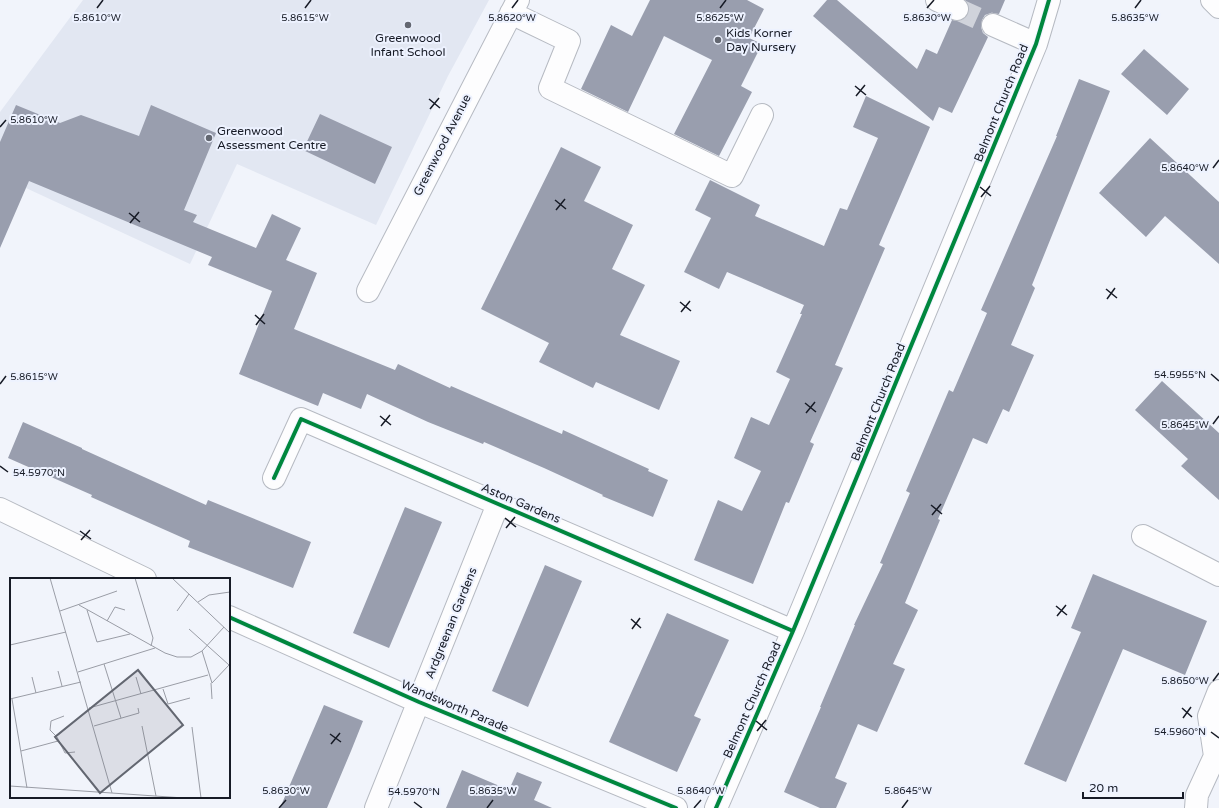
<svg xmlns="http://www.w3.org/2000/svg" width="1219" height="808" font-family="'Varela Round',sans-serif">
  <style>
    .built { fill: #e2e7f2 }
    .building { fill: #999eae }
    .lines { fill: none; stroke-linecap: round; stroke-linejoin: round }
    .minor-tunnel { stroke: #d0d3db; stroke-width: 22; stroke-dasharray: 22 11; stroke-linecap: butt }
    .minor-casing { stroke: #b6bac2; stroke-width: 24 }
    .major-casing { stroke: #b6bac2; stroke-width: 24 }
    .minor { stroke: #fdfdfe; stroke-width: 22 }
    .major { stroke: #fdfdfe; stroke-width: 22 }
    .cycleway-casing { stroke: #edf2ff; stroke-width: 6 }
    .cycleway { stroke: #00873e; stroke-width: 4 }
    .ticks { fill: none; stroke: #171b26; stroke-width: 1.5 }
    .poi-dot { fill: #636771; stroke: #edf2ff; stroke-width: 1.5 }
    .labels { text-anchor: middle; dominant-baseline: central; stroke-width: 4; stroke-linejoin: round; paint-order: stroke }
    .poi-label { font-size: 12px; fill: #171b26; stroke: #edf2ff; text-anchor: start }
    .street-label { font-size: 12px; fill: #171b26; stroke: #edf2ff }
    .inset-road { fill: none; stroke: #9a9da6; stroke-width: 1 }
    .view { fill: #636771; fill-opacity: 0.15; stroke: #636771; stroke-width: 2 }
    .inset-edge { fill: none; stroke: #171b26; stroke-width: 2 }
    .ticks-label { font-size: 10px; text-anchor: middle; fill: #171b26; stroke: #edf2ff; stroke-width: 4; stroke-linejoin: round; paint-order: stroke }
  </style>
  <rect width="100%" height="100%" fill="#f1f4fb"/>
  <!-- built -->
  <path class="built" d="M83,0H489L448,76L376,225L237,164L190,264L0,176V112Z"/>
  <!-- building -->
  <path class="building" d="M650,0H747L764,9L749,38L762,44L741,86L752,92L719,156L674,134L712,60L664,36L628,112L581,89L611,25L632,36Z
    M827,0H837L917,69L926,49L937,54L952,20L959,21L964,19L968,14L969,7L965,0H1005L999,14L991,13L985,15L982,20L981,27L983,33L988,37L952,113L939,107L933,121L813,16Z
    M1144,49L1189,89L1167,115L1121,74Z
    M1079,79L1110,91L1032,285L1035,288L1011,345L1034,355L1009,412L1003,409L987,444L973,438L938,519L940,520L905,603L918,610L893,664L905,669L877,732L858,724L835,778L847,783L836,808H820L784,792L821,707H820L855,625H854L883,564L880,563L910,493L906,491L949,390L953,392L987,313L981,310L1057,136H1056Z
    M866,96L930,127L879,245L885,248L835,365L843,368L810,442L814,444L789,503L786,502L753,584L694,560L718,500L742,511L761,471L734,458L751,417L769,425L790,379L776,372L802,314H800L804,305L727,272L719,289L684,272L711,218L695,210L710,180L760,205L755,216L824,246L840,208L847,210L878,138L853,127Z
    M16,105L60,123L81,115L139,136L151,105L216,133L184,210L197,215L193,222L256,248L272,214L301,228L286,260L317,273L294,329L395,370L398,364L450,388L451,386L562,434L563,430L649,469L648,471L668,480L653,517L602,496L603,495L544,468L484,442L483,444L428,422L367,394L361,409L323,393L318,406L239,374L272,291L208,265L212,257L29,181L0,248V142Z
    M320,114L392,147L375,184L303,150Z
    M1150,138L1219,202V264L1165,216L1146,237L1099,193Z
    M561,147L601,167L584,201L633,225L612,269L645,285L620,335L680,361L659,410L596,382L593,388L539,362L549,343L481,309Z
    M1162,381L1219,433V500L1181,466L1188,459L1135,410Z
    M23,422L82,448V449L206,505L208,500L311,542L293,588L188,547L190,541L91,497L92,495L8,458Z
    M405,507L442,522L389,648L353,633Z
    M545,565L582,581L528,707L492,691Z
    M1093,574L1207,621L1185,675L1123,649L1066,782L1024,764L1081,632L1071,628Z
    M667,613L729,640L694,716L701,719L677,772L609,742Z
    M324,705L363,721L351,751L327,808H280Z
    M462,770L509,790L517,772L542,782L534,800L552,808H446Z"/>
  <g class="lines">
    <!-- minor-tunnel -->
    <path class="minor-tunnel" d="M957,9L993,25"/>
    <!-- minor casing -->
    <g class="minor-casing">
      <path id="minor" d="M937,0L957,9
        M511,13L569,41L550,88L732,176L762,115
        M993,25L1036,44
        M368,291L518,0
        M274,478L301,419L793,631
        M0,509L145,579
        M1143,536L1219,575
        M229,617L419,702L676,808
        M376,808L498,504
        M716,808L793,631L1036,44L1049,0
        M1196,808L1197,795L1215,756L1209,716L1219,691"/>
    </g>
    <!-- major casing -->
    <g class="major-casing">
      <path id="major" d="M1212,0L1219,7"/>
    </g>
    <!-- minor -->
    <use href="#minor" class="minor"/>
    <!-- major -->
    <use href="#major" class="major"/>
    <!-- cycleway casing -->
    <g class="cycleway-casing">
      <path id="cycleway" d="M274,478L301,419L793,631
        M229,617L419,702L676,808
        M716,808L793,631L1036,44L1049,0"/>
    </g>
    <!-- cycleway -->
    <use href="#cycleway" class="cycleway"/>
  </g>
  <!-- ticks -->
  <path class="ticks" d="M97,8L103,0M305,8L311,0M512,8L518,0M720,8L726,0M927,8L934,0M1135,8L1141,0M855,86L866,95M856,96L865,85M429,99L440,108M430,109L439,98M0,127L6,120M1213,168L1219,160M980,187L991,196M981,197L990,186M555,200L566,209M556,210L565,199M129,213L140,222M130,223L139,212M1106,289L1117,298M1107,299L1115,288M680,302L691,311M681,312L690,301M255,315L265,324M256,325L264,314M1211,374L1219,381M0,384L6,376M805,403L816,412M806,413L815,402M380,416L391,425M1213,424L1219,416M381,426L390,415M0,466L8,472M931,505L942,514M932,515L941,504M505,518L516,527M506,528L515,517M80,531L91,539M81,540L90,530M1056,606L1067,615M1057,616L1066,605M631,619L641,628M632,629L640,618M1213,681L1219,673M1182,708L1192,717M1183,718L1191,707M756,721L767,730M757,731L766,720M1211,732L1219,738M330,734L341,742M331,744L340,733M414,802L422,808M279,808L286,800M487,808L493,800M694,808L701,800M902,808L908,800"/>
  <!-- markers -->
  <g class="poi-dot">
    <circle cx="408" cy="25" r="4"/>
    <circle cx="718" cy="40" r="4"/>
    <circle cx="209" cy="138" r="4"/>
  </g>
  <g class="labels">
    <!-- poi labels -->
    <g class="poi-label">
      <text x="726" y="33">Kids Korner<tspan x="726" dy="14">Day Nursery</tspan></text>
      <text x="408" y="38" text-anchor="middle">Greenwood<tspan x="408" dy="14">Infant School</tspan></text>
      <text x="217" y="131">Greenwood<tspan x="217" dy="14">Assessment Centre</tspan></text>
    </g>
    <!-- street labels -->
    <g class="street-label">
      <text transform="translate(1001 103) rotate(-68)">Belmont Church Road</text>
      <text transform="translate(442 145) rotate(-63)">Greenwood Avenue</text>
      <text transform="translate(878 402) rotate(-68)">Belmont Church Road</text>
      <text transform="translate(521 503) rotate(23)">Aston Gardens</text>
      <text transform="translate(451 623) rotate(-68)">Ardgreenan Gardens</text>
      <text transform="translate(752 700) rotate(-66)">Belmont Church Road</text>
      <text transform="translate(455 706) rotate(23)">Wandsworth Parade</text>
    </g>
  </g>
  <!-- overview -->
  <g transform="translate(10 578)">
    <rect width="220" height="220" fill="#f1f4fb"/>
    <path class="inset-road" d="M40,0L102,215M125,0L143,60L141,68M162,0L220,55M188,24L199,17L220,14M69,27L155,75L167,79H181L192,73L214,49M77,32L87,64L120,56M50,33L107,13M167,33L179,16M97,43L105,29L115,32M179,51L219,87L202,105L192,73M0,67L56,54M94,86L111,140M48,93L52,108M68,94L145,70M22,99L26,115M126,99L131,116M201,105L202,121M153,111L158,126L180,120M0,121L71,104M2,121L17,210M79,130L198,97M54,138L41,143L40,152L47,159L55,175L65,174M84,148L129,135L128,130M132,148L146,218M182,149L191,220M11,173L48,163M0,208L174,220"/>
    <path class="view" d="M128,92L173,147L90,215L45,159Z"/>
    <rect width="220" height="220" class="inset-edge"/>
  </g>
  <g class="ticks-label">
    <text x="97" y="21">5.8610°W</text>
    <text x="305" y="21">5.8615°W</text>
    <text x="512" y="21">5.8620°W</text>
    <text x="720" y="21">5.8625°W</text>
    <text x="927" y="21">5.8630°W</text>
    <text x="1135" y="21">5.8635°W</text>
    <text x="34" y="123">5.8610°W</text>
    <text x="1185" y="171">5.8640°W</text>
    <text x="1180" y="378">54.5955°N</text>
    <text x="34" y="380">5.8615°W</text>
    <text x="1185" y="428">5.8645°W</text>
    <text x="39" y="476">54.5970°N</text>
    <text x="1185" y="684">5.8650°W</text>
    <text x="1180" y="735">54.5960°N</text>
    <text x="286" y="794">5.8630°W</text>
    <text x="493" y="794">5.8635°W</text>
    <text x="701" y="794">5.8640°W</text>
    <text x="908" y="794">5.8645°W</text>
    <text x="414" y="795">54.5970°N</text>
  </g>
  <!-- scale -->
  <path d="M1083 792v6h100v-6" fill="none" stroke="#171b26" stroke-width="2"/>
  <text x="1089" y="792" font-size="12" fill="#171b26" stroke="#edf2ff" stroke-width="3" paint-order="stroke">20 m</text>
</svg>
